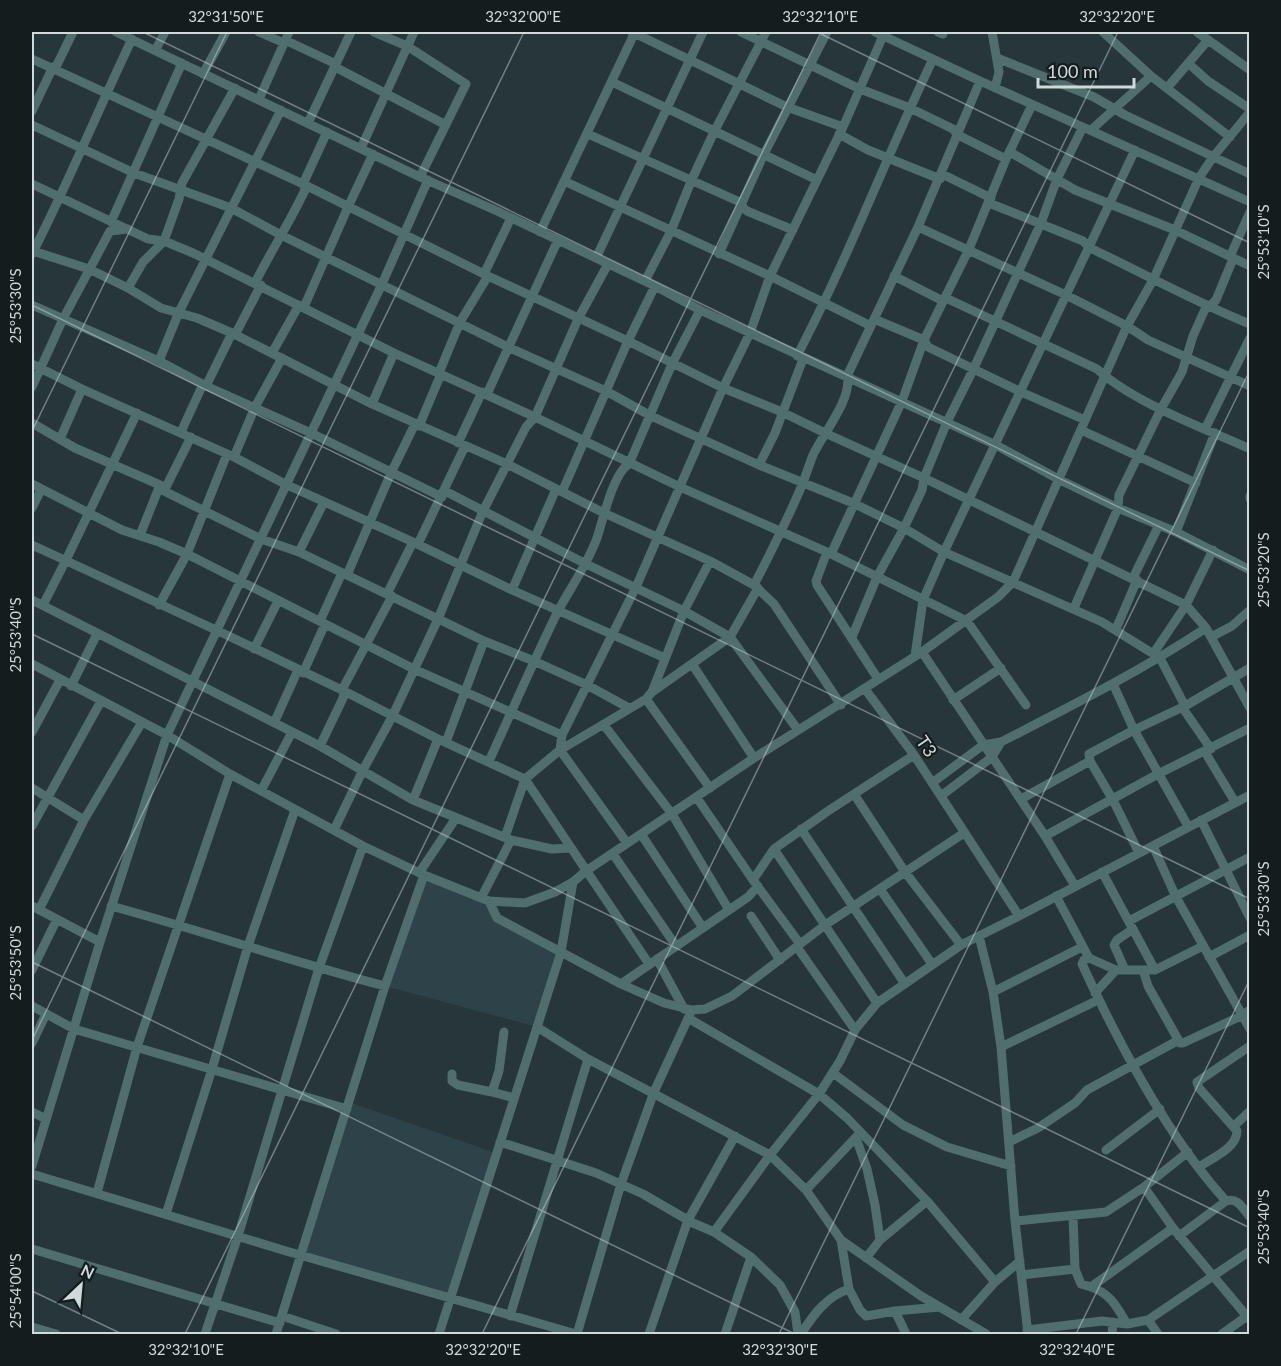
<svg xmlns="http://www.w3.org/2000/svg" width="1281" height="1366" font-family="Lato,sans-serif">
  <style>
    .built { fill: #2d4349 }
    .lines { fill: none; stroke-linecap: round; stroke-linejoin: round }
    .minor { stroke: #4f6e6d; stroke-width: 9 }
    .ticks { fill: none; stroke: #d0d9db; stroke-width: 1.5; stroke-opacity: 0.45 }
    .labels { text-anchor: middle; dominant-baseline: central; stroke-width: 4.5; stroke-linejoin: round; paint-order: stroke }
    .street-label { font-size: 18px; fill: #d0d9db; stroke: #151c1e }
    .neatline { fill: none; stroke: #d0d9db; stroke-width: 2 }
    .ticks-label { font-size: 15px; text-anchor: middle; fill: #d0d9db }
  </style>
  <rect width="100%" height="100%" fill="#27363a"/>
  <!-- built -->
  <path class="built" d="M424,875L489,901L498,918L561,952L537,1027L385,986Z
    M349,1102L496,1153L451,1298L303,1256Z"/>
  <g class="lines">
    <!-- minor -->
    <path class="minor" d="M116,32L420,177L497,211L655,286L700,310L996,445L1060,480L1118,508L1176,532L1250,570
      M259,32L284,43
      M374,32L407,46L466,84L420,177
      M632,32L787,107L843,127
      M741,32L860,89L910,108L953,129L958,135L1006,159
      M875,32L980,81L1250,202
      M938,32L943,34
      M992,32L999,72L995,88
      M1103,32L1151,76L1230,137
      M1197,32L1250,70
      M285,40L336,64
      M156,49L165,32
      M997,58L1094,97L1125,115L1250,174
      M32,59L303,184L488,276L628,341L723,388L782,412L825,433L924,478L1186,605L1206,628L1250,708
      M1188,63L1208,81L1250,109
      M335,67L446,125
      M55,69L73,32
      M203,74L226,32
      M612,82L817,180
      M1167,88L1208,40
      M259,99L289,32
      M32,111L53,67
      M308,123L351,32
      M32,125L134,173L231,208L281,235L508,347L606,391L651,416L759,465L853,503L904,528L944,552L1102,622L1160,658L1185,706
      M1091,130L1151,76
      M588,134L742,203L743,208L747,211L793,230
      M839,134L868,150L940,179
      M361,148L414,32
      M1010,152L1075,190L1175,230L1250,266
      M942,174L991,198
      M564,181L770,276L871,326
      M32,184L148,239L164,241L193,253L394,353L535,417L680,487L827,552L967,621L1026,705
      M989,203L1083,241L1090,248C1143,273 1195,302 1250,324
      M111,222L182,63
      M918,227L1066,295L1127,326L1148,340L1250,386
      M540,232L635,32
      M33,251L89,269L128,288L161,308L197,318L232,333L372,404L507,464L604,513L710,561L754,585L774,604L841,705
      M32,254C68,184 98,110 132,39
      M719,254L763,156L827,32
      M596,258L703,32
      M484,274L511,218
      M894,276L943,301
      M645,281L671,231L692,179L714,132L766,32
      M255,283C271,251 290,222 305,190L303,184L327,132
      M128,288L143,262L164,241L179,199L182,183L235,88
      M946,298L1097,369C1134,403 1204,428 1250,449
      M32,305L159,361L206,386L311,433L442,497
      M304,307L348,207L373,154
      M874,319L924,340L928,347L1021,392L1085,420
      M235,335L261,285
      M272,353L299,305
      M797,356C848,259 886,157 933,59
      M159,361L179,312L281,110
      M32,364L82,389L234,457L285,484L413,542L512,590L665,658
      M439,373L460,322L488,276
      M206,386L232,333
      M32,387L63,319L110,231L128,229
      M487,394L558,240
      M372,404L394,353
      M32,423L75,448L160,485L164,491L261,539L299,552L484,641L534,661L587,685L629,708
      M419,426L441,374
      M1205,429L1250,338
      M1081,430L1196,483
      M181,432L203,384
      M60,439L82,389
      M458,443L482,392
      M234,457L255,407L282,358
      M759,465L775,433L803,359
      M32,484L122,530L159,542L187,554L414,669L562,735
      M164,491L191,437
      M445,491L584,563L684,611L730,637L798,730
      M562,492L628,341L655,286
      M1250,496V499
      M32,508L41,490
      M1176,532L1215,433
      M140,535L160,485
      M418,544L465,446
      M32,545L216,630L342,690L438,739L525,779L649,964
      M299,552L324,502
      M827,552L816,581L817,585L878,679
      M831,554L902,401L924,340L969,249L1006,159L1032,105
      M347,575L391,473L415,424
      M1133,578L1159,525
      M754,585C771,552 788,519 802,485C806,475 809,465 813,455C822,435 853,398 847,376L918,227L980,81
      M512,590L556,489
      M387,594L413,542
      M32,600L320,746L413,800L511,840L552,849L570,848
      M43,605L66,560L137,413
      M159,605L187,554L227,454
      M1074,608L1118,508L1119,495L1161,409L1182,372L1193,336L1206,307L1212,304L1216,300L1233,259L1231,255L1232,252L1250,212
      M320,621L342,573
      M1116,629L1137,580
      M852,637L877,577L904,528L922,490L924,478L947,422L973,370L1041,223L1057,179L1083,127
      M1211,637L1232,626L1250,610
      M254,649L278,601
      M922,652L1045,836L1075,886
      M1153,654L1186,605L1213,550
      M915,656L923,600L944,552L1135,150
      M32,664L167,735L230,774L363,846L424,875L489,901L525,903L555,892L573,882L586,871L754,758L922,652L998,597L1013,582L1127,326L1153,280L1199,178L1213,157L1250,112
      M692,664L754,758
      M303,673L325,624
      M1113,684L1134,730L1188,826
      M71,686L97,634
      M865,689L914,755L1019,916L1250,795
      M652,692L684,611L710,561
      M646,699L710,788
      M953,700L1001,668
      M1182,707L1211,749
      M274,723L298,670
      M604,725L672,814L729,910
      M32,732L60,680
      M446,742L484,641
      M320,746L344,696L342,690L392,596
      M1205,752L1235,802
      M489,761C512,711 534,660 558,611C571,587 588,563 597,538C603,520 613,473 629,464L672,364L700,310
      M932,783L983,745L1001,742C1071,706 1141,671 1206,628
      M32,788L84,820
      M261,791L292,732
      M854,794L905,872L961,945
      M941,796L992,757L1001,742
      M697,798L753,880L800,944
      M1021,799L1090,761
      M413,800L438,739
      M1201,820L1250,918
      M32,826L101,701
      M801,829L905,984
      M334,830L363,770L392,717L438,619L483,511L526,427L535,417L578,319L608,264
      M641,834L703,928
      M1045,836L1158,774L1250,728
      M505,837L525,779L560,750L646,699L652,692L730,637L758,588
      M627,843L560,750L562,735L636,587L723,388L750,333L770,276L843,127L883,36
      M1153,846L1176,897L1250,1029
      M774,849L877,1003
      M1139,853L1113,800L1090,761L1089,754L1134,730L1185,706L1250,668
      M613,854L676,946
      M1102,872L1155,970
      M419,873L456,818
      M753,880L774,849L828,811L914,755
      M880,889L932,964
      M1056,896L1089,958L1084,960L1082,964C1119,1044 1167,1136 1226,1201
      M481,898L511,840
      M489,901L497,918L621,984L664,1003L692,1010L705,1009L732,996L825,925L964,833
      M32,906L100,942
      M111,906C203,931 293,962 385,986
      M39,910L84,820L142,722
      M751,916L780,960
      M1129,921L1250,857
      M979,936L993,992L1001,1047L1015,1221L1028,1334
      M797,947L855,1030
      M1209,957L1250,935
      M1089,958L1116,970H1155L1203,946
      M657,959L684,1009
      M32,970L57,919
      M1125,970L1114,945L1117,940L1133,929
      M1143,970L1148,986L1180,1043H1183L1241,1016L1250,1010
      M621,984L748,897L758,886
      M993,992L1082,947
      M1095,993L1116,970
      M32,1006L74,1029L347,1109
      M688,1018L819,1094L847,1118L927,1201L995,1282
      M537,1027L588,1059L770,1155L806,1190L841,1240L921,1296L986,1334
      M504,1032L499,1071L492,1092L514,1098
      M32,1043L46,1014
      M1001,1047L1098,1000
      M833,1073L903,1125L947,1147L1011,1166
      M452,1074V1081L458,1085L492,1092
      M32,1112L46,1119
      M1234,1126L1250,1111
      M856,1138L867,1169L875,1205L880,1240L866,1258
      M500,1142L596,1173L643,1194L693,1223L714,1232L751,1257L780,1285L795,1312L798,1334
      M1009,1142L1038,1128L1075,1103L1087,1090L1177,1041
      M1106,1150L1160,1109
      M32,1166L100,942L167,735L382,284L428,180
      M1199,1167C1212,1158 1237,1148 1237,1131L1199,1088L1197,1082L1250,1046
      M32,1174L286,1251L576,1334
      M1144,1187L1173,1228L1250,1320
      M806,1190L858,1135
      M97,1193L137,1047L230,774
      M166,1214L212,1069L248,946L295,810
      M1073,1216L1075,1269
      M1015,1221L1106,1212L1144,1187L1188,1152
      M714,1232L770,1155L819,1094L840,1061L855,1030L877,1003L961,945L1019,916
      M1179,1236L1226,1201C1238,1197 1243,1209 1250,1217
      M841,1240L849,1289
      M880,1240L927,1201
      M32,1249L280,1323
      M1021,1275L1075,1269L1081,1284L1091,1287
      M895,1311L940,1307
      M282,1316L336,1334
      M510,1316L588,1059
      M961,1320L995,1282L1020,1261
      M1148,1320L1158,1334
      M1127,1324C1117,1307 1110,1293 1091,1287L1173,1228
      M32,1327L56,1334
      M1027,1330L1102,1321L1127,1324L1148,1320L1250,1251
      M205,1334L238,1236L319,968L363,846
      M276,1334L385,986L424,875
      M439,1334L561,952L573,882
      M577,1334L621,1184L654,1092L691,1012
      M649,1334L688,1220L735,1136
      M725,1334L751,1257
      M801,1334C813,1315 827,1296 849,1289L860,1310L866,1316L895,1311L906,1334
      M1112,1334L1113,1322
      M1222,1334L1250,1314"/>
  </g>
  <!-- ticks -->
  <path class="ticks" d="M143,32L1250,571M817,32L1250,243M32,305L1250,899M32,431L227,32M32,634L1250,1228M32,962L795,1334M32,1040L524,32M32,1291L122,1334M185,1334L821,32M482,1334L1118,32M779,1334L1250,370M1076,1334L1250,979"/>
  <g class="labels">
    <!-- street labels -->
    <g class="street-label">
      <text transform="translate(927 746) rotate(56)">T3</text>
    </g>
  </g>
  <!-- border -->
  <rect width="1281" height="1366" fill="none" stroke="#151c1e" stroke-width="66"/>
  <!-- north arrow -->
  <g transform="translate(81 1285) rotate(26)" stroke="#151c1e" stroke-width="4.5" paint-order="stroke">
  <path d="M0-4.5L10 22L0 15L-10 22Z" fill="#d0d9db"/>
  <text y="-9" font-size="16" font-weight="bold" text-anchor="middle" fill="#d0d9db">N</text>
  </g>
  <!-- scale -->
  <path d="M1038 78v9h96v-9" fill="none" stroke="#d0d9db" stroke-width="3"/>
  <text x="1047" y="78" font-size="18" fill="#d0d9db" stroke="#151c1e" stroke-width="4.5" paint-order="stroke">100 m</text>
  <rect x="33" y="33" width="1215" height="1300" class="neatline"/>
  <g class="ticks-label">
    <text x="226" y="22">32°31'50"E</text>
    <text x="523" y="22">32°32'00"E</text>
    <text x="820" y="22">32°32'10"E</text>
    <text x="1117" y="22">32°32'20"E</text>
    <text transform="translate(1264 242) rotate(-90)" y="5">25°53'10"S</text>
    <text transform="translate(16 306) rotate(-90)" y="5">25°53'30"S</text>
    <text transform="translate(1264 570) rotate(-90)" y="5">25°53'20"S</text>
    <text transform="translate(16 635) rotate(-90)" y="5">25°53'40"S</text>
    <text transform="translate(1264 899) rotate(-90)" y="5">25°53'30"S</text>
    <text transform="translate(16 963) rotate(-90)" y="5">25°53'50"S</text>
    <text transform="translate(1264 1227) rotate(-90)" y="5">25°53'40"S</text>
    <text transform="translate(16 1291) rotate(-90)" y="5">25°54'00"S</text>
    <text x="186" y="1355">32°32'10"E</text>
    <text x="483" y="1355">32°32'20"E</text>
    <text x="780" y="1355">32°32'30"E</text>
    <text x="1077" y="1355">32°32'40"E</text>
  </g>
</svg>
